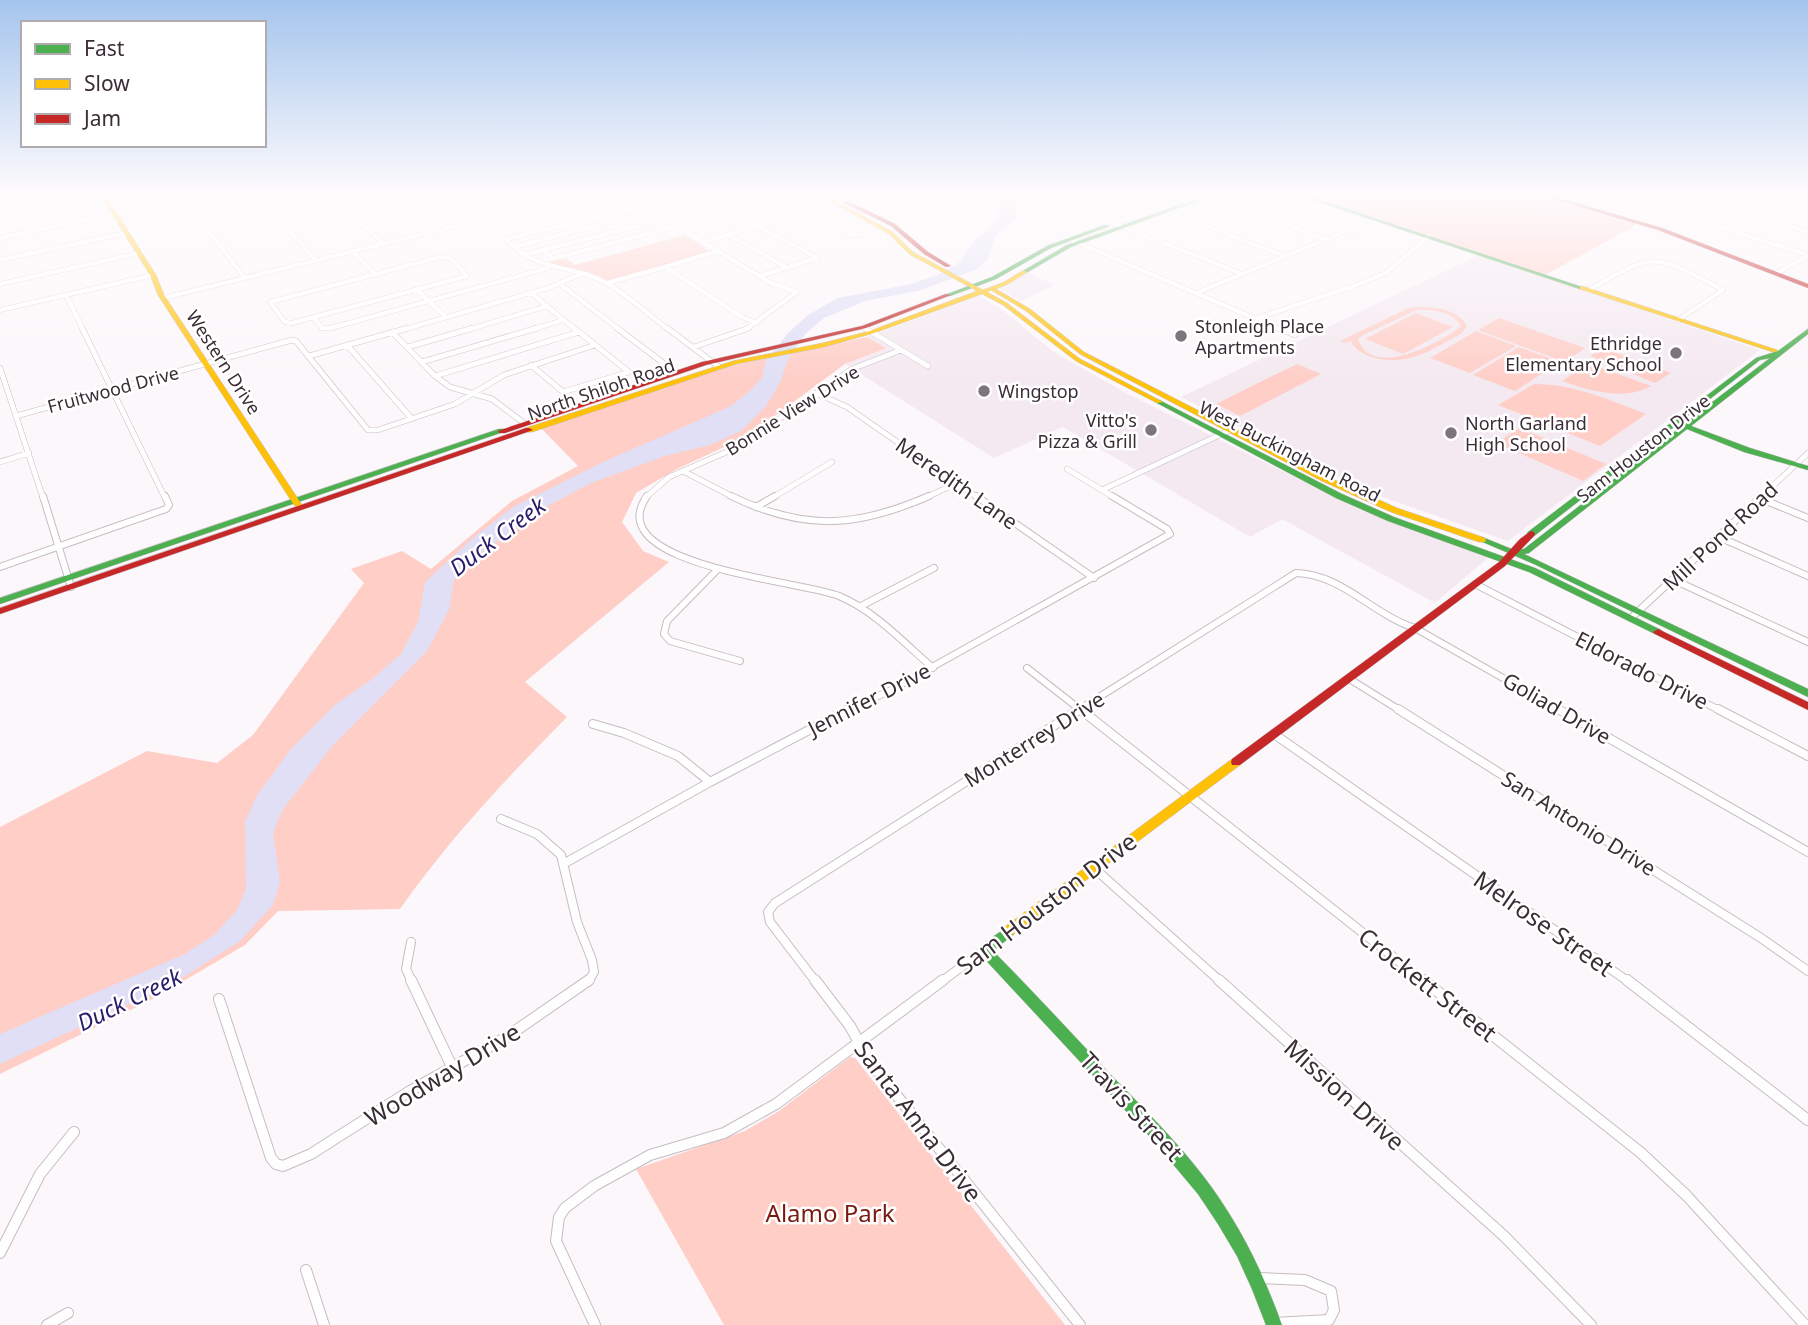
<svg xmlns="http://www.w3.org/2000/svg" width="1808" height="1325" font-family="'Noto Sans',sans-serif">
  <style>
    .built { fill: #f4e9f0 }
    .green { fill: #fecec7; fill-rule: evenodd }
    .water { fill: #e0dff5 }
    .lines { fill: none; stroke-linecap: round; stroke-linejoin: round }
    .street-far4-casing { stroke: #c5bdc2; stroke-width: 5 }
    .street-far3-casing { stroke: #c5bdc2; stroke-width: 6 }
    .street-far2-casing { stroke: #c5bdc2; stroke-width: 8 }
    .street-far1-casing { stroke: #c5bdc2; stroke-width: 10 }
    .street-casing { stroke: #c5bdc2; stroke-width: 12 }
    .fast-casing { stroke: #c5bdc2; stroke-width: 1 }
    .slow-casing { stroke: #c5bdc2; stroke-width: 1 }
    .jam-casing { stroke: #c5bdc2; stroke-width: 1 }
    .street-far4 { stroke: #fffefe; stroke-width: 4.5 }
    .street-far3 { stroke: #fffefe; stroke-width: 5 }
    .street-far2 { stroke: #fffefe; stroke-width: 6 }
    .street-far1 { stroke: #fffefe; stroke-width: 8 }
    .street { stroke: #fffefe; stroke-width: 10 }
    .fast { fill: #4caf50; fill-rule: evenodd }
    .slow { fill: #ffc107; fill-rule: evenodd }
    .jam { fill: #c62828; fill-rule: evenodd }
    .poi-dot { fill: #7e747b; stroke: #fff; stroke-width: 2.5 }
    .labels { text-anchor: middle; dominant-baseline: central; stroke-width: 5; stroke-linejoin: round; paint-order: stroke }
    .far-poi-label { font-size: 18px; fill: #3a2d36; stroke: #fff; text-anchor: start }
    .far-street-label { font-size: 18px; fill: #3a2d36; stroke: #fff }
    .street-label { font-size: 21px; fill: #3a2d36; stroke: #fff }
    .water-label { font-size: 23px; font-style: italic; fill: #291a6a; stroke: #fff }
    .near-street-label { font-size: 24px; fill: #3a2d36; stroke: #fff }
    .near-park-label { font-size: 24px; fill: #791a10; stroke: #fff }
  </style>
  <rect width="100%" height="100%" fill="#fcf7fa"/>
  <!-- built -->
  <path class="built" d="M1479,255L1760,350L1508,541L1371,493L1181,397Z
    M1028,273L1055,285L1021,301L998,288Z
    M979,296L1001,309L1054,352L1126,393L1356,508L1489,557L1435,603L1282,519L1250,537L1063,427L994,458L845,364L885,348L867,337Z"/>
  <!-- green -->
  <path class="green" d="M1308,196H1540L1638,224L1545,275Z
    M685,235L711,252L610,281L542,264L565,258L575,265Z
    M1409,308C1428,306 1457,307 1467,326L1462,333C1433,349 1407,368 1372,357C1363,354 1355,350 1351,341L1345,343L1340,341ZM1417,310C1433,309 1453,312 1461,326C1441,343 1371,380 1358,339L1363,335Z
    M1416,313L1453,327L1403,354L1365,339Z
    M1499,318L1585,348L1565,362L1478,330Z
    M1476,331L1516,346L1470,373L1430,358Z
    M867,337L886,348L845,364L746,437L677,469L636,493L622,522L643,551L669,562L525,682L567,717C506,779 450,838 400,909L278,911L245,945L151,1000L0,1074V827L147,751L217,763L253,735L364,583L351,569L402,551L431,569L512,501L578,466L541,428L720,368Z
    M1519,347L1560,362L1515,391L1473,375Z
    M1604,348L1671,373L1655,383L1590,356Z
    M1297,364L1321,374L1240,416L1216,404Z
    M1587,364L1593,365L1651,386C1624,401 1590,391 1562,381Z
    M1534,384C1575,384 1609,400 1646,414L1600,446L1498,405Z
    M1520,428L1606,464L1583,481L1496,443Z
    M850,1057L855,1058L1065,1325H724L636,1169L745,1131L779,1111Z"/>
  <!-- water -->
  <path class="water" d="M994,196H1015L1013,200L1017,217L995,237L988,259L977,269L921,290L865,301L824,318L805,334L787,361L781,381L766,406L741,431L710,445L665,456L591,483L540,510L468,563L454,580L449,610L427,651L334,744L283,809L273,833L280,882L273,905L240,941L174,983L0,1064V1034L185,954L214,935L237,910L246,889L245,822L256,797L290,750L336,704L371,680L401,654L418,622L425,582L474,537L513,507L601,463L731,406L751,390L762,377L766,361L788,333L808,315L838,298L911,284L937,275L958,264L976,239L998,221L1000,198Z"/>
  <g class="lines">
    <!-- street-far4 casing -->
    <g class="street-far4-casing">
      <path id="street-far4" d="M258,196L316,260
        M334,196L383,244
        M406,196L446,228
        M480,196L504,214
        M584,196L610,212
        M702,196L817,258L760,276
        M774,196L849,234L860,235
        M859,196L806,212L871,196
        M885,196L906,210L921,215
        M1088,196L1108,203L1090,214L1089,222
        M1205,196L1326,239
        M1622,196L1808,255
        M1697,196L1808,232
        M1769,196L1808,208
        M183,197L244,277
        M0,199L14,196
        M1158,208L1285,256
        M1588,208L1613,196
        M1090,214L1242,274
        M0,218L103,197
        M1356,231L1378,221
        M727,234L786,267
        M0,238L185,199
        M1069,239L1282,330
        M703,242L806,212
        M514,247L652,211
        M542,250L553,258L560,257L676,226
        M352,251L375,274
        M524,255L664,219
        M440,257L450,258L467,276L292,323L285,322L270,302Z
        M0,260L126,233
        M665,267L718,251
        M1775,274L1808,256
        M607,283L665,267L742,317L757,323
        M0,284L139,253
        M560,284L620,330
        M417,290L446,317
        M1589,290C1657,250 1654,254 1723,290L1678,320
        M531,293L576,330
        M1196,293L1346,231
        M66,295L83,330
        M163,298L579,196
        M0,310L153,275
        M314,318L322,328H331L548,268
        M1257,318L1354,286L1386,273L1428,237
        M864,327L868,330
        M402,330L548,288L581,274
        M467,330L547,306
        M531,330L563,320
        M669,330C649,315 630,297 608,284C573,263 537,274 506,239L643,206L771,283L797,292L745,330"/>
    </g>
    <!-- street-far3 casing -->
    <g class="street-far3-casing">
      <path id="street-far3" d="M82,328L165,498
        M322,328H332
        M574,328L629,372
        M617,328L662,362
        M667,328L719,367
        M865,328L928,366
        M1278,328L1295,335
        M392,332L435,376L450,387L492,399L524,423
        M347,345L412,419
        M408,347L473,328
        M694,347L749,328
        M309,356L408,328
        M422,362L537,328
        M531,365L563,392L629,372
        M0,368L43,498
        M435,376L579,332
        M816,393L847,407L978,498
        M16,416L292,340L296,341L368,430H378L455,404L504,375L595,345
        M0,462L29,453
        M1067,469L1115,498
        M683,471L735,498
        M1102,490L1230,430
        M645,498L669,477L731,450L756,435L852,369L901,350
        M772,498L832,462
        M925,498L957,483
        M1760,498L1808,453"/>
    </g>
    <!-- street-far2 casing -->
    <g class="street-far2-casing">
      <path id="street-far2" d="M43,496L71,587
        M647,496C598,566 804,581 839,596C875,611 904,643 933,668
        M731,496C804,531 856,528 929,496
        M976,496L1094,578
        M1759,498L1808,518
        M756,507L775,496
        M1719,537L1808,576
        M0,567L166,509L169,505L165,496
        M718,569L667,621L664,634L670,641L740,661
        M1674,580L1808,642
        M1475,584L1721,711
        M861,606L934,568
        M1631,618L1762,496
        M1027,668L1082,711
        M1348,678L1401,711
        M846,711L891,690L1170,534L1167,529L1112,496
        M1077,711L1296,573C1342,574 1373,615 1415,628L1561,711"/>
    </g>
    <!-- street-far1 casing -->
    <g class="street-far1-casing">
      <path id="street-far1" d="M1080,709L1425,982
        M1398,709L1761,938L1808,971
        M1558,709L1808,852
        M1718,709L1808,756
        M593,724L624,733L678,756L710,782
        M1274,734L1629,982
        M501,819L537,834L561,855L577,922L592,960L594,972L588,982
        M565,863L710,782L849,709
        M1094,868L1221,982
        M411,942L406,969L412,982
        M816,982L770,922L768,912L775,903L1080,709
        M941,982L984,950"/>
    </g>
    <!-- street casing -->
    <g class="street-casing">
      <path id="street" d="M411,980L453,1069
        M815,980L850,1026L870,1062L1080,1325
        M1219,980L1504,1236L1591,1325
        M1423,980L1640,1152L1687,1196L1805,1325
        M1627,980L1808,1120
        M219,999L271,1158L276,1164L283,1166L311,1154L410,1091L505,1038L589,980
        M0,1253L40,1174L74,1132
        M306,1270L324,1325
        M1258,1278L1305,1280L1331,1291L1334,1310L1329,1320L1273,1323
        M47,1325L68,1313
        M595,1325L556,1241L559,1217L565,1208L594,1186L650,1155L724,1133L776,1104L943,980"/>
    </g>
    <!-- fast casing -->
    <g class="fast-casing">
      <path id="fast" d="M1205,196H1212L1071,247L1026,273L1021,272L1067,245Z
        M1301,196H1308L1585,288L1580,289Z
        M1105,225L1110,226L1051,248L996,279L950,296L945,295L992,277L1047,246Z
        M1808,329V334L1691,426L1750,448L1808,466V470L1744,452L1687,429L1529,553L1524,554L1808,689V697L1534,564L1478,540L1482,537L1514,550L1524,549L1681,427L1679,425L1680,423H1685L1770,358L1760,360L1534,536H1528L1527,534L1528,532L1756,358L1778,351Z
        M1159,400L1342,494L1394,517L1535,568L1661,630L1663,632L1661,634H1655L1529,572L1388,521L1336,498L1157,403V401Z
        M499,429H505L506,431L0,604V598Z
        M1010,925L1014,926L1016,930L1014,934L993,951C1033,991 1071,1033 1110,1074C1153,1118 1198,1162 1230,1215C1252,1250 1268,1287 1282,1325H1266L1252,1289L1237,1256L1218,1224L1198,1194L1151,1138L980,954L978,950L980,946Z"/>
    </g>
    <!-- slow casing -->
    <g class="slow-casing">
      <path id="slow" d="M101,196H106L156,275L164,295L302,505L301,507H298L294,505L158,295L150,275Z
        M820,196H826L893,232L913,252L983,290L1004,282L1022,271H1026V273L1008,284L996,289L1030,309L1084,352L1328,477L1397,508L1485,538L1486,540L1485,542H1479L1391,512L1322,481L1080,354L1026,311L991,290L987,292L1007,303L1080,359L1163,402L1157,403L1076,361L1003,305L982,294L874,333L824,347L736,364L532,432H526V428L733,361L823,343L870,331L977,291L909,254L889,234Z
        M1582,286L1777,350L1778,351L1773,352L1580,289V287Z
        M1236,758L1240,759L1241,762L1240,765L1014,934L1010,935L1006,934L1004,930L1006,926L1232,759Z"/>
    </g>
    <!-- jam casing -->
    <g class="jam-casing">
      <path id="jam" d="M1544,196H1552L1662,228L1808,284V288L1658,230Z
        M844,201H848L895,224L928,252L951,266L946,267L924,254L891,226L844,203Z
        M946,294L951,295L866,328L706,365L505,433H499L498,431L702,362L862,326Z
        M526,428H529L533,430L0,614V608Z
        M1531,531L1534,532L1535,534L1534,536L1505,566L1240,765H1232L1231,762L1232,759L1499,562L1520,539Z
        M1658,629L1808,702V710L1655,634L1653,632Z"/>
    </g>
    <!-- street-far4 -->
    <use href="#street-far4" class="street-far4"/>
    <!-- street-far3 -->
    <use href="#street-far3" class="street-far3"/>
    <!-- street-far2 -->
    <use href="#street-far2" class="street-far2"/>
    <!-- street-far1 -->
    <use href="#street-far1" class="street-far1"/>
    <!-- street -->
    <use href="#street" class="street"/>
    <!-- fast -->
    <use href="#fast" class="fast"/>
    <!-- slow -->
    <use href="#slow" class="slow"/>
    <!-- jam -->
    <use href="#jam" class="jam"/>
  </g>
  <!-- sky -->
  <linearGradient id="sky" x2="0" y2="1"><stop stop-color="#a5c5ed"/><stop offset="0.51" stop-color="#fefbfd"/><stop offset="1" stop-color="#fefbfd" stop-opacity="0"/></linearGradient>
  <rect width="1808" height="382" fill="url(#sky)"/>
  <!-- markers -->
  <g class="poi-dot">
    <circle cx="1181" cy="336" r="7"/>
    <circle cx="1676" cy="353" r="7"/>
    <circle cx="984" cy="391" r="7"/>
    <circle cx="1151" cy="430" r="7"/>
    <circle cx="1451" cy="433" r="7"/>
  </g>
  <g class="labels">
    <!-- far-poi labels -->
    <g class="far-poi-label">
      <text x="1195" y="326">Stonleigh Place<tspan x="1195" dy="21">Apartments</tspan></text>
      <text x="1662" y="343" text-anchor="end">Ethridge<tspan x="1662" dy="21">Elementary School</tspan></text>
      <text x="998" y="391">Wingstop</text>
      <text x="1137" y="420" text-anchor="end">Vitto's<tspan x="1137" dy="21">Pizza &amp; Grill</tspan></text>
      <text x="1465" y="423">North Garland<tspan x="1465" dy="21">High School</tspan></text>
    </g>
    <!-- far-street labels -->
    <g class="far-street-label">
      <text transform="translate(224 362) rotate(57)">Western Drive</text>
      <text transform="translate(113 389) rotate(-15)">Fruitwood Drive</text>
      <text transform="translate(601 389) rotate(-19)">North Shiloh Road</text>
      <text transform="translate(792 410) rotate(-32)">Bonnie View Drive</text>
      <text transform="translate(1643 448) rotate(-38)">Sam Houston Drive</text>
      <text transform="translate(1290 451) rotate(27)">West Buckingham Road</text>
    </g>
    <!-- street labels -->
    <g class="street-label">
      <text transform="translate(957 483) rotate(35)">Meredith Lane</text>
      <text transform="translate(1720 536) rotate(-43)">Mill Pond Road</text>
      <text transform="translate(1642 670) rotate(27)">Eldorado Drive</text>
      <text transform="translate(869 699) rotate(-27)">Jennifer Drive</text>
      <text transform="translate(1557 708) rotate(30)">Goliad Drive</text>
      <text transform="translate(1034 739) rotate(-32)">Monterrey Drive</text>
      <text transform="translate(1579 823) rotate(32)">San Antonio Drive</text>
    </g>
    <!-- water labels -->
    <g class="water-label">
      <text transform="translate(497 536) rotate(-37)">Duck Creek</text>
      <text transform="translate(129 999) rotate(-26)">Duck Creek</text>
    </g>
    <!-- near-street labels -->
    <g class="near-street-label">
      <text transform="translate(1046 903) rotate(-37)">Sam Houston Drive</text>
      <text transform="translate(1544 923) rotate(35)">Melrose Street</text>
      <text transform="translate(1428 984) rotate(38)">Crockett Street</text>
      <text transform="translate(442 1074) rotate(-31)">Woodway Drive</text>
      <text transform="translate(1345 1094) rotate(42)">Mission Drive</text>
      <text transform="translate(1132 1106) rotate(47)">Travis Street</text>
      <text transform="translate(919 1121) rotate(53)">Santa Anna Drive</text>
    </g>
    <!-- near-park labels -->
    <g class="near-park-label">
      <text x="830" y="1212">Alamo Park</text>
    </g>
  </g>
  <!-- legend -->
  <rect x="21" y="21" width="245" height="126" fill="#ffffff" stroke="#b0abaf" stroke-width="2"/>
  <rect x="35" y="44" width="35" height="10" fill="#4caf50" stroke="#b0abaf" stroke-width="2"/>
  <text x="84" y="56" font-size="21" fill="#3a2d36">Fast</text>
  <rect x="35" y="79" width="35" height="10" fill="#ffc107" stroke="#b0abaf" stroke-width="2"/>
  <text x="84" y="91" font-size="21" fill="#3a2d36">Slow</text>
  <rect x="35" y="114" width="35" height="10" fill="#c62828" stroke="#b0abaf" stroke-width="2"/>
  <text x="84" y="126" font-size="21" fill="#3a2d36">Jam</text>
</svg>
